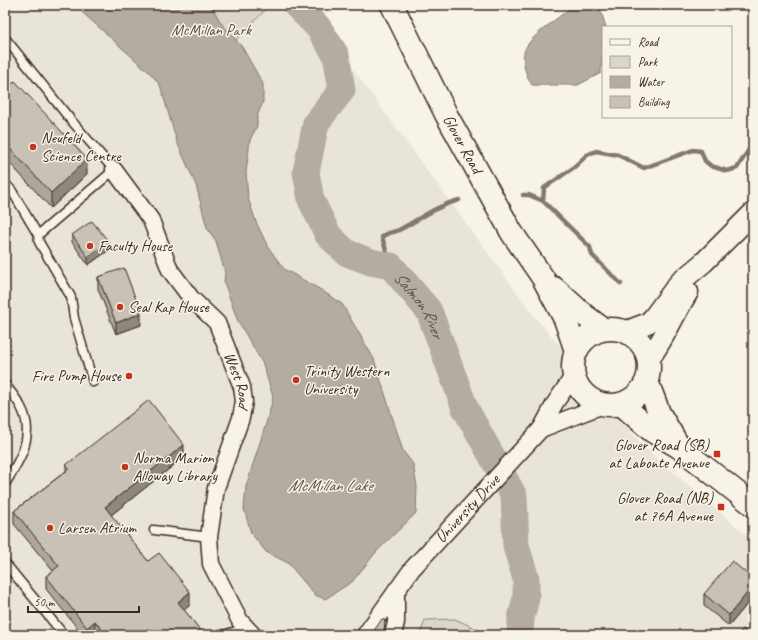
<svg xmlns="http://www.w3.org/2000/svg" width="758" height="640" font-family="Caveat,sans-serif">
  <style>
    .built { fill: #e9e4d9 }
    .green { fill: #dbd6cb; stroke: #8b8074 }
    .water { fill: #b4aca0; stroke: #84786c }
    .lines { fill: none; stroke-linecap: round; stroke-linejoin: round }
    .stream { stroke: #84786c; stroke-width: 4.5 }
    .river { stroke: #b4aca0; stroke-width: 27 }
    .service-casing { stroke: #3b2a1e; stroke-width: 11 }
    .minor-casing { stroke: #3b2a1e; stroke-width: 19 }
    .tertiary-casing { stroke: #3b2a1e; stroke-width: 23 }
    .secondary-casing { stroke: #3b2a1e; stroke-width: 25 }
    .service { stroke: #f7f3e8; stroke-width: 8 }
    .minor { stroke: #f7f3e8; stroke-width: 16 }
    .tertiary { stroke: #f7f3e8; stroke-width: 20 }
    .secondary { stroke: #f7f3e8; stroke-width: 22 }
    .wall { fill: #aca69d; stroke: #3b2a1e }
    .shaded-wall { fill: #8c877f; stroke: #3b2a1e }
    .building { fill: #c8c1b6; stroke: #3b2a1e }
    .poi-dot { fill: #c8321e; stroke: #f7f3e8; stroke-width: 1.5 }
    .labels { text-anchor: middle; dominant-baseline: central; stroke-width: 3; stroke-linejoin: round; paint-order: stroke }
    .park-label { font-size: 16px; fill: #5b4c41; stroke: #f7f3e8 }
    .poi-label { font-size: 16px; fill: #3b2a1e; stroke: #f7f3e8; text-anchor: start }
    .street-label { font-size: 16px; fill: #3b2a1e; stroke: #f7f3e8 }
    .water-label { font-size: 17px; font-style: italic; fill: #5f5145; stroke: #f7f3e8 }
  </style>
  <rect width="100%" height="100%" fill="#f7f3e8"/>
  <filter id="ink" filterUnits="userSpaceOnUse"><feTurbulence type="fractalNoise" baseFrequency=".025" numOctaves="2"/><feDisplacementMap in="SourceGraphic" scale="8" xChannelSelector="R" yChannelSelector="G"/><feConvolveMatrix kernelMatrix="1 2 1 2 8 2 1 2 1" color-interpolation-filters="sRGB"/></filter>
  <g filter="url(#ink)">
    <!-- built -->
    <path class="built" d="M5,5H300L319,23L532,313L644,447L753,541V635H5Z"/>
    <!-- green -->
    <path class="green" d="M160,5H270L209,68Z
      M455,619L490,635H420L425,620Z"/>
    <!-- water -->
    <path class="water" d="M74,5H211L221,23L242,47L263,84V102L257,116V126L250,140L246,173L248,198L256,222L268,247L284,269L321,290L342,304L374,359L403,451L413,464L417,487L416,513L377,551L352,582L325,599L315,595L288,563L266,552L251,533L244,509L246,486L269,414L273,397L263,364L237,319L224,282L225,273L216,241L207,228L196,185L177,142L160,85L150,73Z
      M574,5H599L606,27H603L601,73L578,85H532C525,74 519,56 528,44C536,33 562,15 574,5Z"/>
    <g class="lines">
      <!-- stream -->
      <path class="stream" d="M523,195H529L543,201L544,188L573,168L587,155L596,151L618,155L644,168L693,150L701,151L705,161L711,166L727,171L737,168L750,148L753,149
        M543,201L590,247L592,255L621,284
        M391,266L382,237C387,232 393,233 399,230C420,219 436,206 459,200"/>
      <!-- river -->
      <path class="river" id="s1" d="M296,5L318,27L336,55L342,90L316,123L306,172L311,200L328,235L347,253L371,262L391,266L429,311L465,408L514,496L516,546L526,579V598L521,618L520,635"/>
      <!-- service casing -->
      <g class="service-casing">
        <path id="service" d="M5,38L70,119L114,170L38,235
          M5,183L12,191L38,235L39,242L71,297L74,318L93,382
          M5,384C10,391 17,399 21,407C36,435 20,460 5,484
          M154,530L209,537
          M5,563L64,635
          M223,635L246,628"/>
      </g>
      <!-- minor casing -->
      <g class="minor-casing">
        <g id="minor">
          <path id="s2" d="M114,170L151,220L170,270L191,298L217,323L242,387L244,401L241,418L216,488L209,537L211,564L240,621L253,635"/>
          <path d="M541,429L603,405"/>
          <path id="s3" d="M365,635L412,569L541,429L555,403L574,375"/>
          <path d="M393,635L396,622V590"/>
        </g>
      </g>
      <!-- tertiary casing -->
      <g class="tertiary-casing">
        <path id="tertiary" d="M627,331L648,323L653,318L679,283L704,262L753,213
          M649,359C665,338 674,314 688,292"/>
      </g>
      <!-- secondary casing -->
      <g class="secondary-casing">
        <g id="secondary">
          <path id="s4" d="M392,5L447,116L512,233L543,278L565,319L576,351"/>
          <path d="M554,288L584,315L603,329"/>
          <circle cx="611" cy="367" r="38"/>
          <path d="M647,381L659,413L678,445"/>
          <path d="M621,404L652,431L679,447L753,505"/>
        </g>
      </g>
      <!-- service -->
      <use href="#service" class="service"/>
      <!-- minor -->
      <use href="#minor" class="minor"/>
      <!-- tertiary -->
      <use href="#tertiary" class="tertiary"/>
      <!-- secondary -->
      <use href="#secondary" class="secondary"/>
    </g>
    <!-- wall -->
    <path class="wall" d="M5,79L6,89L87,174L51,208L5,158Z
      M72,235L109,250L88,265L72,242Z
      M98,277L141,325L116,334L98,289Z
      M184,457L111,515L148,561L190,605L184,610L204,635H96L95,634L93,635H83L46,589V576L53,571L14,524V511L66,471V465Z
      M753,579V597L729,626L704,606V594Z"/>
    <!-- shaded-wall -->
    <path class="shaded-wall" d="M6,81V96L5,97V82Z
      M87,159V174L51,208V193Z
      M109,242V250L88,265V257Z
      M141,313V325L116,334V323Z
      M184,445V457L105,520V507Z
      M753,586V597L729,626V615Z
      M190,592V605L178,615V602Z
      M95,621V634L93,635H87V628Z"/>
    <!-- building -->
    <path class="building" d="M15,81L87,159L51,193L5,143V90Z
      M92,221L109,242L88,257L72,235Z
      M124,268L141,313L116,323L98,277Z
      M149,400L184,445L105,507L148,561L159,553L190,592L178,602L204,635H106L95,621L87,628L46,576L59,566L14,511L69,469L66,465Z
      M732,561L753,579V586L729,615L704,594Z
      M382,619L385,620L384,630L383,635H371Z
      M743,629L750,635H738Z"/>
  </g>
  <!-- markers -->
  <g class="poi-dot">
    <circle cx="33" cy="147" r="4"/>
    <circle cx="90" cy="246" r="4"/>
    <circle cx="120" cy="307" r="4"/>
    <circle cx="129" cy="376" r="4"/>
    <circle cx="296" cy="380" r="4"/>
    <rect x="713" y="450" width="8" height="8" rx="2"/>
    <circle cx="125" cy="467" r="4"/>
    <rect x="717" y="503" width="8" height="8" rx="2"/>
    <circle cx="50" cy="528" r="4"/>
  </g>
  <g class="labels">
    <!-- park labels -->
    <g class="park-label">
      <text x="211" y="30">McMillan Park</text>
    </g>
    <!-- poi labels -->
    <g class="poi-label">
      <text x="41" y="138">Neufeld<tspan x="41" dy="18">Science Centre</tspan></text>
      <text x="98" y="246">Faculty House</text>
      <text x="128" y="307">Seal Kap House</text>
      <text x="304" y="371">Trinity Western<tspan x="304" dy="18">University</tspan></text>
      <text x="121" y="376" text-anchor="end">Fire Pump House</text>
      <text x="709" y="445" text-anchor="end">Glover Road (SB)<tspan x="709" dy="18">at Labonte Avenue</tspan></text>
      <text x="133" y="458">Norma Marion<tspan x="133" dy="18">Alloway Library</tspan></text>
      <text x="713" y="498" text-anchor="end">Glover Road (NB)<tspan x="713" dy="18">at 76A Avenue</tspan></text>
      <text x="58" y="528">Larsen Atrium</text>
    </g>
    <!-- street labels -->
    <g class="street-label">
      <text stroke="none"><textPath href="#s4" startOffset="156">Glover Road</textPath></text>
      <text stroke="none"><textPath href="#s2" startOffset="248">West Road</textPath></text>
      <text stroke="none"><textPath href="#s3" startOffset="163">University Drive</textPath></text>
    </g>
    <!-- water labels -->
    <g class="water-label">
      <text stroke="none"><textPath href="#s1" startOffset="380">Salmon River</textPath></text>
      <text x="330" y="485">McMillan Lake</text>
    </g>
  </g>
  <!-- margin -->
  <rect width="758" height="640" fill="none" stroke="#f7f3e8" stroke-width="20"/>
  <rect x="10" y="10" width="738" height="620" fill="none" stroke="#3b2a1e" stroke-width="1.5" filter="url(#ink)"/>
  <!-- legend -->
  <rect x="602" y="26" width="130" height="92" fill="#f7f3e8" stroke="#aca397"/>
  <rect x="610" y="39" width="20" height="6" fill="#f7f3e8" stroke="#aca397"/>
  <text x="638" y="46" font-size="12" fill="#3b2a1e">Road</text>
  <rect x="610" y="56" width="20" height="12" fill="#dbd6cb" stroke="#aca397"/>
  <text x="638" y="66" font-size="12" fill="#3b2a1e">Park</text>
  <rect x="610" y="76" width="20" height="12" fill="#b4aca0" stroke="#aca397"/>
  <text x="638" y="86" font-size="12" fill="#3b2a1e">Water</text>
  <rect x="610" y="96" width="20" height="12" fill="#c8c1b6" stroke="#aca397"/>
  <text x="638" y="106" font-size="12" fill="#3b2a1e">Building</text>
  <!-- scale -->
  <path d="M28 606v6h111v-6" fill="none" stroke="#3b2a1e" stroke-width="2"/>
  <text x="34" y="606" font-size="12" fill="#3b2a1e" stroke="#f7f3e8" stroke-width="3" paint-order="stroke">50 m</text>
</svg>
